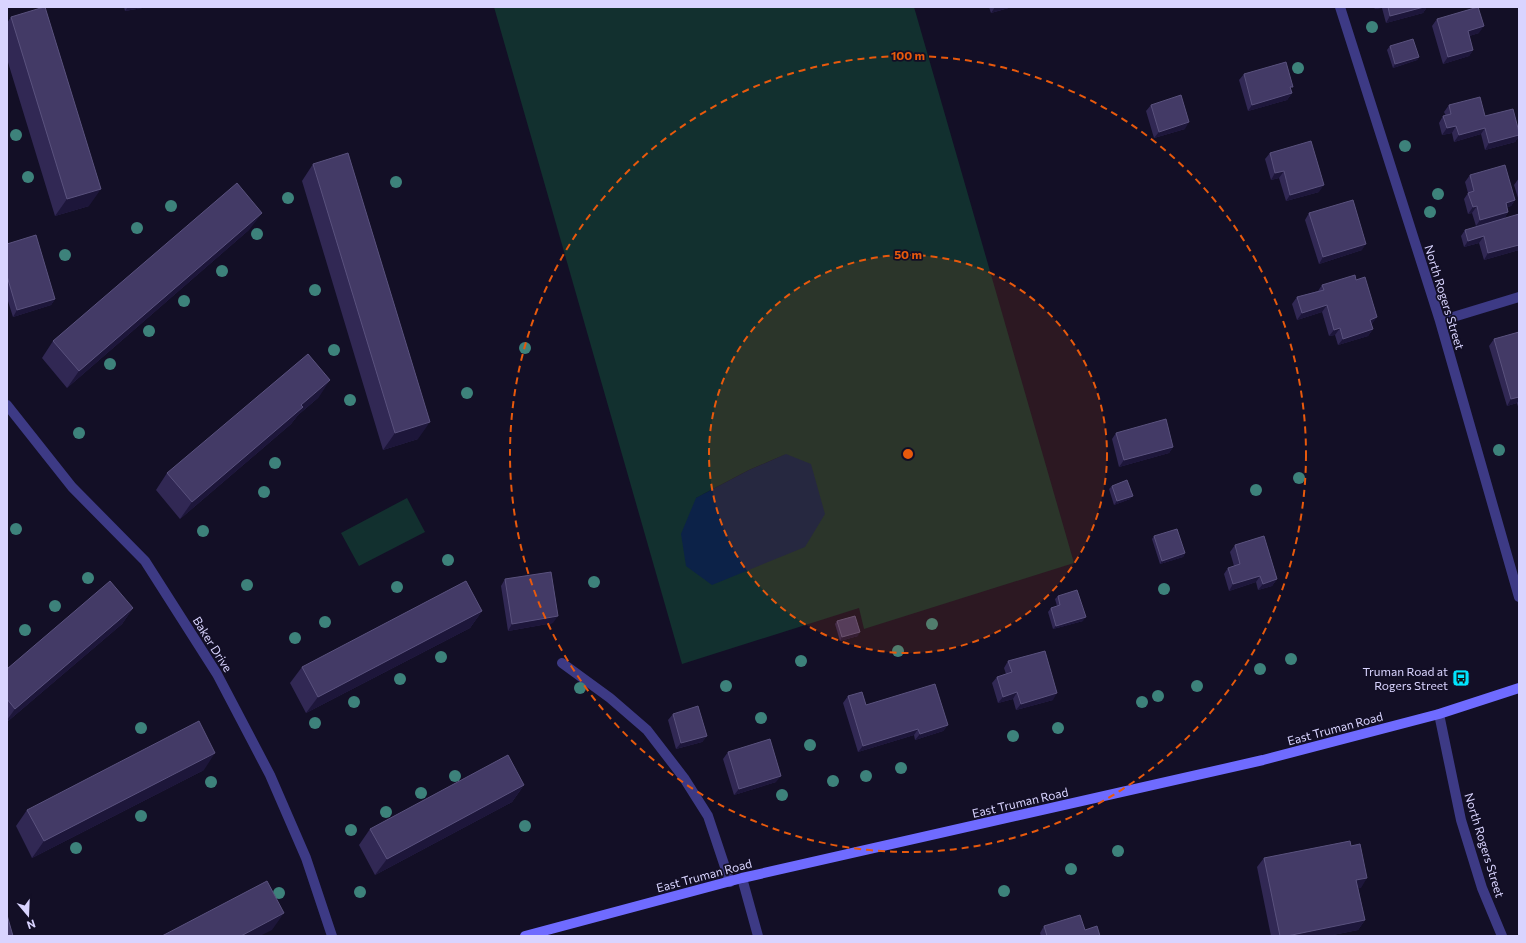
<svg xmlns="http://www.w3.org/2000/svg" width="1526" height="943" font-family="Commissioner,sans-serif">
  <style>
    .green { fill: #12302f; fill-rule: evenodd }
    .water { fill: #0c2248 }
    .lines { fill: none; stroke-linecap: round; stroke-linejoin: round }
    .lane { stroke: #3d3a85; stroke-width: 10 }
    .street { stroke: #3d3a85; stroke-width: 10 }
    .secondary { stroke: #6f6bff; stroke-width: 10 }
    .tree { fill: #3d827b }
    .wall { fill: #312854 }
    .shaded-wall { fill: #1d163a }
    .building { fill: #433a66; stroke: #5a527e }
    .ring { fill: none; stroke: #e8590c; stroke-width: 2; stroke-dasharray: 7 5 }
    .labels { text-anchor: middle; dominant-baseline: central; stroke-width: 3.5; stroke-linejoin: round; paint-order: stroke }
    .street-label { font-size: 12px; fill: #d9d4ff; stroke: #130f26 }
    .poi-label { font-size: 12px; fill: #d9d4ff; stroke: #130f26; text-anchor: end }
    .centre { fill: #e8590c; stroke: #130f26; stroke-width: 2 }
    .ring-label { font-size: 12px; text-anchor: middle; font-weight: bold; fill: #e8590c; stroke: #130f26; stroke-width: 3.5; stroke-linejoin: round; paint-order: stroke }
  </style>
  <rect width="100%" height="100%" fill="#130f26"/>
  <!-- green -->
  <path class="green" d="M494,7H914L1074,563L864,629L859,608L682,664ZM786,454L696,498L749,470Z
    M407,498L425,532L359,566L341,533Z"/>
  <!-- water -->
  <path class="water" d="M786,454L811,464L825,514L805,547L712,585L686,566L681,534L696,498L749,470Z"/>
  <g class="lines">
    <!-- lane -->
    <path class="lane" d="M562,663L610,698L647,730L684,778L708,816L730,882"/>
    <!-- street -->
    <path class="street" d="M1340,7L1440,321L1519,597
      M1440,321L1519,297
      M7,405L72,487L145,561L217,674L270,775L306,858L332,936
      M1439,714L1461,820L1482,888L1502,936
      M742,878L758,936"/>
    <!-- secondary -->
    <path class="secondary" d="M525,936L742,878L1263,760L1439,714L1519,688"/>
  </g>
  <!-- trees -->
  <g class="tree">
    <circle cx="1372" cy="27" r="6"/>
    <circle cx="1298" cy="68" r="6"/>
    <circle cx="16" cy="135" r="6"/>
    <circle cx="1405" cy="146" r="6"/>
    <circle cx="28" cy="177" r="6"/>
    <circle cx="396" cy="182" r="6"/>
    <circle cx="1438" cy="194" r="6"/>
    <circle cx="288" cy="198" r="6"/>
    <circle cx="171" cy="206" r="6"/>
    <circle cx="1430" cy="212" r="6"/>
    <circle cx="137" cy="228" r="6"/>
    <circle cx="257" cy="234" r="6"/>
    <circle cx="65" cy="255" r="6"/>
    <circle cx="222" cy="271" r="6"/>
    <circle cx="315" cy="290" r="6"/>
    <circle cx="184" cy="301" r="6"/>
    <circle cx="149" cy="331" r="6"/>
    <circle cx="525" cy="348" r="6"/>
    <circle cx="334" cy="350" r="6"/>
    <circle cx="110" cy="364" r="6"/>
    <circle cx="467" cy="393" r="6"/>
    <circle cx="350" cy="400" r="6"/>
    <circle cx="79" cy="433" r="6"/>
    <circle cx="1499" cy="450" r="6"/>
    <circle cx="275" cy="463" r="6"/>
    <circle cx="1299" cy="478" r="6"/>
    <circle cx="1256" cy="490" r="6"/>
    <circle cx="264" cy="492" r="6"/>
    <circle cx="16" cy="529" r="6"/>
    <circle cx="203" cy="531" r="6"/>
    <circle cx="448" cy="560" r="6"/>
    <circle cx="88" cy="578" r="6"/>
    <circle cx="594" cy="582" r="6"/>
    <circle cx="247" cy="585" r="6"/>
    <circle cx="397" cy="587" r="6"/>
    <circle cx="1164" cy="589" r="6"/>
    <circle cx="55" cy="606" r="6"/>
    <circle cx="325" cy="622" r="6"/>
    <circle cx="932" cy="624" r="6"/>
    <circle cx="25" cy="630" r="6"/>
    <circle cx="295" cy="638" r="6"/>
    <circle cx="898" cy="651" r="6"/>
    <circle cx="441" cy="657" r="6"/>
    <circle cx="1291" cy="659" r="6"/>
    <circle cx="801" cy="661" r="6"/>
    <circle cx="1260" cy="669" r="6"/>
    <circle cx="400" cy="679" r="6"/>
    <circle cx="726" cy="686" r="6"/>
    <circle cx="1197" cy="686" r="6"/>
    <circle cx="580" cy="688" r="6"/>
    <circle cx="1158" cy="696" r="6"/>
    <circle cx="354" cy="702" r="6"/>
    <circle cx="1142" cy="702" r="6"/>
    <circle cx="761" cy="718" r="6"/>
    <circle cx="315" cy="723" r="6"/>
    <circle cx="141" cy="728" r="6"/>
    <circle cx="1058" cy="728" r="6"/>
    <circle cx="1013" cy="736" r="6"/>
    <circle cx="810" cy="745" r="6"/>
    <circle cx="901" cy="768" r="6"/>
    <circle cx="455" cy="776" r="6"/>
    <circle cx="866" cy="776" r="6"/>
    <circle cx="833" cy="781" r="6"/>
    <circle cx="211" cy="782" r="6"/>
    <circle cx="421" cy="793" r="6"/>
    <circle cx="782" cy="795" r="6"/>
    <circle cx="386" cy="812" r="6"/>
    <circle cx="141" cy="816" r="6"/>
    <circle cx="525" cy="826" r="6"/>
    <circle cx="351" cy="830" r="6"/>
    <circle cx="76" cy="848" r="6"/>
    <circle cx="1118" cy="851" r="6"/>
    <circle cx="1071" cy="869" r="6"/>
    <circle cx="1004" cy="891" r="6"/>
    <circle cx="360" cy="892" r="6"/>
    <circle cx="279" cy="893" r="6"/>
  </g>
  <!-- wall -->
  <path class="wall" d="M124,7H148L125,11Z
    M989,7H1012L991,13Z
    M1374,7H1427L1423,13L1386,23L1382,8L1375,9Z
    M11,17L89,206L55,216L7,59V23Z
    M1437,19L1479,33L1469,36L1473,50L1469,56L1443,64L1432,26Z
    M1390,46L1419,57L1417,60L1393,68L1387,50Z
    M1244,74L1292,93L1287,100L1248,111L1239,80Z
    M1151,105L1185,129L1154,138L1146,111Z
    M1449,105L1519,132V136L1515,142L1485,150L1481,134L1454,142L1452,133L1442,135L1439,123L1443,116H1446L1444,112Z
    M1270,153L1319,192L1286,201L1279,178L1271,180L1265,159Z
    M313,164L418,439L383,450L302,181Z
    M1470,175L1515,200L1511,206L1507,207L1508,212L1504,219L1476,226L1472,213L1468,214L1464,199L1468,193L1465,182Z
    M1519,178V201L1514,185Z
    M1309,213L1362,250L1319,264L1305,220Z
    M1519,214V250L1484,260L1479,243L1464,247L1461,236L1465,230Z
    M250,229L67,388L42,358L53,341Z
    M7,244L55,299L51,305L13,317L7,298Z
    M1356,280L1372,324H1371L1373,329L1368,336L1338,345L1335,335L1329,336L1322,312L1297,320L1292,304L1297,297L1318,291L1322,285Z
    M1519,332V410L1517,403L1507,406L1489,346L1494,339Z
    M319,397L298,415L291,424L180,519L156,490L167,473Z
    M1116,433L1173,447L1169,453L1119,467L1112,439Z
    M1112,486L1130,499L1114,505L1109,489Z
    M1154,536L1185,553L1183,557L1160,564L1152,539Z
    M1235,545L1277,579L1272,586L1258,590L1256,582L1229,591L1224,574L1228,568L1234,566L1230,552Z
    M505,579L553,623L508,631L501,586Z
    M1058,596L1083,621L1053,629L1048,612L1051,608L1057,606L1055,599Z
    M133,608L122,624L7,722V669Z
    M482,611L470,628L306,713L290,683L302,667Z
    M837,621L858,636L840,641L835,624Z
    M1008,661L1053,700L1016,710L1013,699L998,703L992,683L997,677L1006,674L1004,668Z
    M848,696L866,705L948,725L943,731L915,740L914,735L858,752L843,703Z
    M673,714L707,736L702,742L676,749L668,720Z
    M728,752L776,782L734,795L723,759Z
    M204,770L32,858L16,826L27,810Z
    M524,785L512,802L375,875L359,845L370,829Z
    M1264,858L1361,888H1358L1365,920L1358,930L1328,936H1271L1257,867Z
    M1044,926L1085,930L1100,936H1041L1040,933Z"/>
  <!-- shaded-wall -->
  <path class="shaded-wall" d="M128,7H148L125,11Z
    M995,7H1012L991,13Z
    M1376,7H1382L1375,9Z
    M1424,7H1427L1423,13L1386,23L1390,16Z
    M1484,26L1479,33L1463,38L1468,31Z
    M1473,50L1469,56L1443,64L1448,57Z
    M1419,57L1417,60L1393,68L1395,64Z
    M1292,93L1287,100L1248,111L1252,105Z
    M1189,122L1185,129L1154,138L1159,132Z
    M1456,126L1452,133L1442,135L1447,128Z
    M1485,128L1481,134L1454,142L1459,135Z
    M1519,135V136L1515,142L1485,150L1489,143Z
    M1284,171L1279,178L1271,180L1275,173Z
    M1324,185L1319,192L1286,201L1290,195Z
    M101,189L89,206L55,216L67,199Z
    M1515,200L1511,206L1501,209L1506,203Z
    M1477,206L1472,213L1468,214L1473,207Z
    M1508,212L1504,219L1476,226L1480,220Z
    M262,213L250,229L67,388L79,371Z
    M1484,236L1479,243L1464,247L1468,241Z
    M1366,244L1362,250L1319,264L1323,257Z
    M1519,245V250L1484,260L1488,253Z
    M55,299L51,305L13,317L17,310Z
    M1327,305L1322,312L1297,320L1302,313Z
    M1377,317L1372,324L1365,326L1370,320Z
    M1340,328L1335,335L1329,336L1334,330Z
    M1373,329L1368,336L1338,345L1343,339Z
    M330,380L319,397L298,415L291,424L180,519L192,502L301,405Z
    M1519,397V400L1517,403L1507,406L1511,399Z
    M430,422L418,439L383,450L395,433Z
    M1173,447L1169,453L1119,467L1124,460Z
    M1133,496L1130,499L1114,505L1117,501Z
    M1185,553L1183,557L1160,564L1162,561Z
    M1260,576L1256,582L1229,591L1233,584Z
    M1277,579L1272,586L1258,590L1263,584Z
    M133,608L122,624L7,722V720L15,709Z
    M482,611L470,628L306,713L318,697Z
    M558,616L553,623L508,631L512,624Z
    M1086,617L1083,621L1053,629L1056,626Z
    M860,632L858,636L840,641L842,637Z
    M1017,692L1013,699L998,703L1003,697Z
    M1057,693L1053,700L1016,710L1021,704Z
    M948,725L943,731L915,740L920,734Z
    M918,729L914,735L858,752L863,746Z
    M707,736L702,742L676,749L681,743Z
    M215,753L204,770L32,858L44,841Z
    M781,776L776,782L734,795L739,789Z
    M524,785L512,802L375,875L387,859Z
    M1367,878L1361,888L1350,890L1356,880Z
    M284,913L272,930L260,936H241Z
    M1365,920L1358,930L1328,936H1287Z"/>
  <!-- building -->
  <path class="building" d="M44,7H45L101,189L67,199L11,17Z
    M1388,7H1424L1390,16Z
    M1478,7L1484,26L1468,31L1473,50L1448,57L1437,19Z
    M1413,39L1419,57L1395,64L1390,46Z
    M1286,62L1293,87H1290L1292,93L1252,105L1244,74Z
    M1181,95L1189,122L1159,132L1151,105Z
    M1480,97L1485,116L1513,109L1519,132V135L1489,143L1485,128L1459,135L1456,126L1447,128L1443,116L1451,114L1449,105Z
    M1311,141L1324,185L1290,195L1284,171L1275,173L1270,153Z
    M348,153L430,422L395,433L313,164Z
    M1505,165L1515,200L1506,203L1508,212L1480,220L1477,206L1473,207L1468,193L1474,191L1470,175Z
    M237,183L262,213L79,371L53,341Z
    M1353,200L1366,244L1323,257L1309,213Z
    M1519,214V245L1488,253L1484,236L1468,241L1465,230Z
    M36,235L55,299L17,310L7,276V244Z
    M1355,275L1356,280L1365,277L1377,317L1370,320L1373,329L1343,339L1340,328L1334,330L1327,305L1302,313L1297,297L1324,290L1322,285Z
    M1519,332V397L1511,399L1494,339Z
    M308,354L330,380L301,405L303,407L192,502L167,473Z
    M1166,419L1173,447L1124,460L1116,433Z
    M1127,480L1133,496L1117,501L1112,486Z
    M1177,529L1185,553L1162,561L1154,536Z
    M1264,536L1277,579L1263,584L1260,576L1233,584L1228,568L1240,564L1235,545Z
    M551,572L558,616L512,624L505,579Z
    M110,581L133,608L15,709L7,699V669Z
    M466,581L482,611L318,697L302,667Z
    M1077,590L1086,617L1056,626L1051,608L1060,605L1058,596Z
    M855,616L860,632L842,637L837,621Z
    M1045,651L1057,693L1021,704L1017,692L1003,697L997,677L1012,672L1008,661Z
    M935,684L948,725L920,734L918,729L863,746L848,696L862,692L866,705Z
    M698,706L707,736L681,743L673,714Z
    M199,721L215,753L44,841L27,810Z
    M770,739L781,776L739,789L728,752Z
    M508,755L524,785L387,859L370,829Z
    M1350,841L1351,846L1360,844L1367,878L1356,880L1365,920L1287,936H1280L1264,858Z
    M267,881L284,913L241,936H162Z
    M7,915L13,936H7Z
    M1080,915L1085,930L1097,926L1100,936H1047L1044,926Z"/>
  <!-- distance rings -->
  <circle cx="908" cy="454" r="199" fill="#e8590c" fill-opacity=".12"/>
  <g class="ring">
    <circle cx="908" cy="454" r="199"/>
    <circle cx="908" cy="454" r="398"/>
  </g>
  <!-- icons -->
  <defs>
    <g id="bus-square" transform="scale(0.9)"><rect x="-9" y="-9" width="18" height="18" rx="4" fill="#00e5ff" stroke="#130f26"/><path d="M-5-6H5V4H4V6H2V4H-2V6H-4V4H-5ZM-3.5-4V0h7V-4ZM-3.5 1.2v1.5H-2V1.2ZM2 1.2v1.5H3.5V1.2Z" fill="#111"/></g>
  </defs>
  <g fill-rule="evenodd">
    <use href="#bus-square" x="1461" y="678"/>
  </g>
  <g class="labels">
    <!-- street labels -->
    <g class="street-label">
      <text transform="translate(1445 297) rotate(73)">North Rogers Street</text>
      <text transform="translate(213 644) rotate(58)">Baker Drive</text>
      <text transform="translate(1335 728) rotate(-15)">East Truman Road</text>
      <text transform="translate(1020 802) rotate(-13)">East Truman Road</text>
      <text transform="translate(1485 845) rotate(73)">North Rogers Street</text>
      <text transform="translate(704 875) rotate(-15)">East Truman Road</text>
    </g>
    <!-- poi labels -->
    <g class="poi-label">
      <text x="1448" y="671">Truman Road at<tspan x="1448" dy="14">Rogers Street</tspan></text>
    </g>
  </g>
  <circle cx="908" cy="454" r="6" class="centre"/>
  <g class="ring-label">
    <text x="908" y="60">100 m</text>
    <text x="908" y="259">50 m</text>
  </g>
  <!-- border -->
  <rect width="1526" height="943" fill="none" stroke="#d9d4ff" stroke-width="16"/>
  <!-- north arrow -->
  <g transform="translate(28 915) rotate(161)" stroke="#130f26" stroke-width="3" paint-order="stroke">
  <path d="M0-3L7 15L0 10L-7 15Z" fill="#d9d4ff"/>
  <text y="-6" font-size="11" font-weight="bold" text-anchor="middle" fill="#d9d4ff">N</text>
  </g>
</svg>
